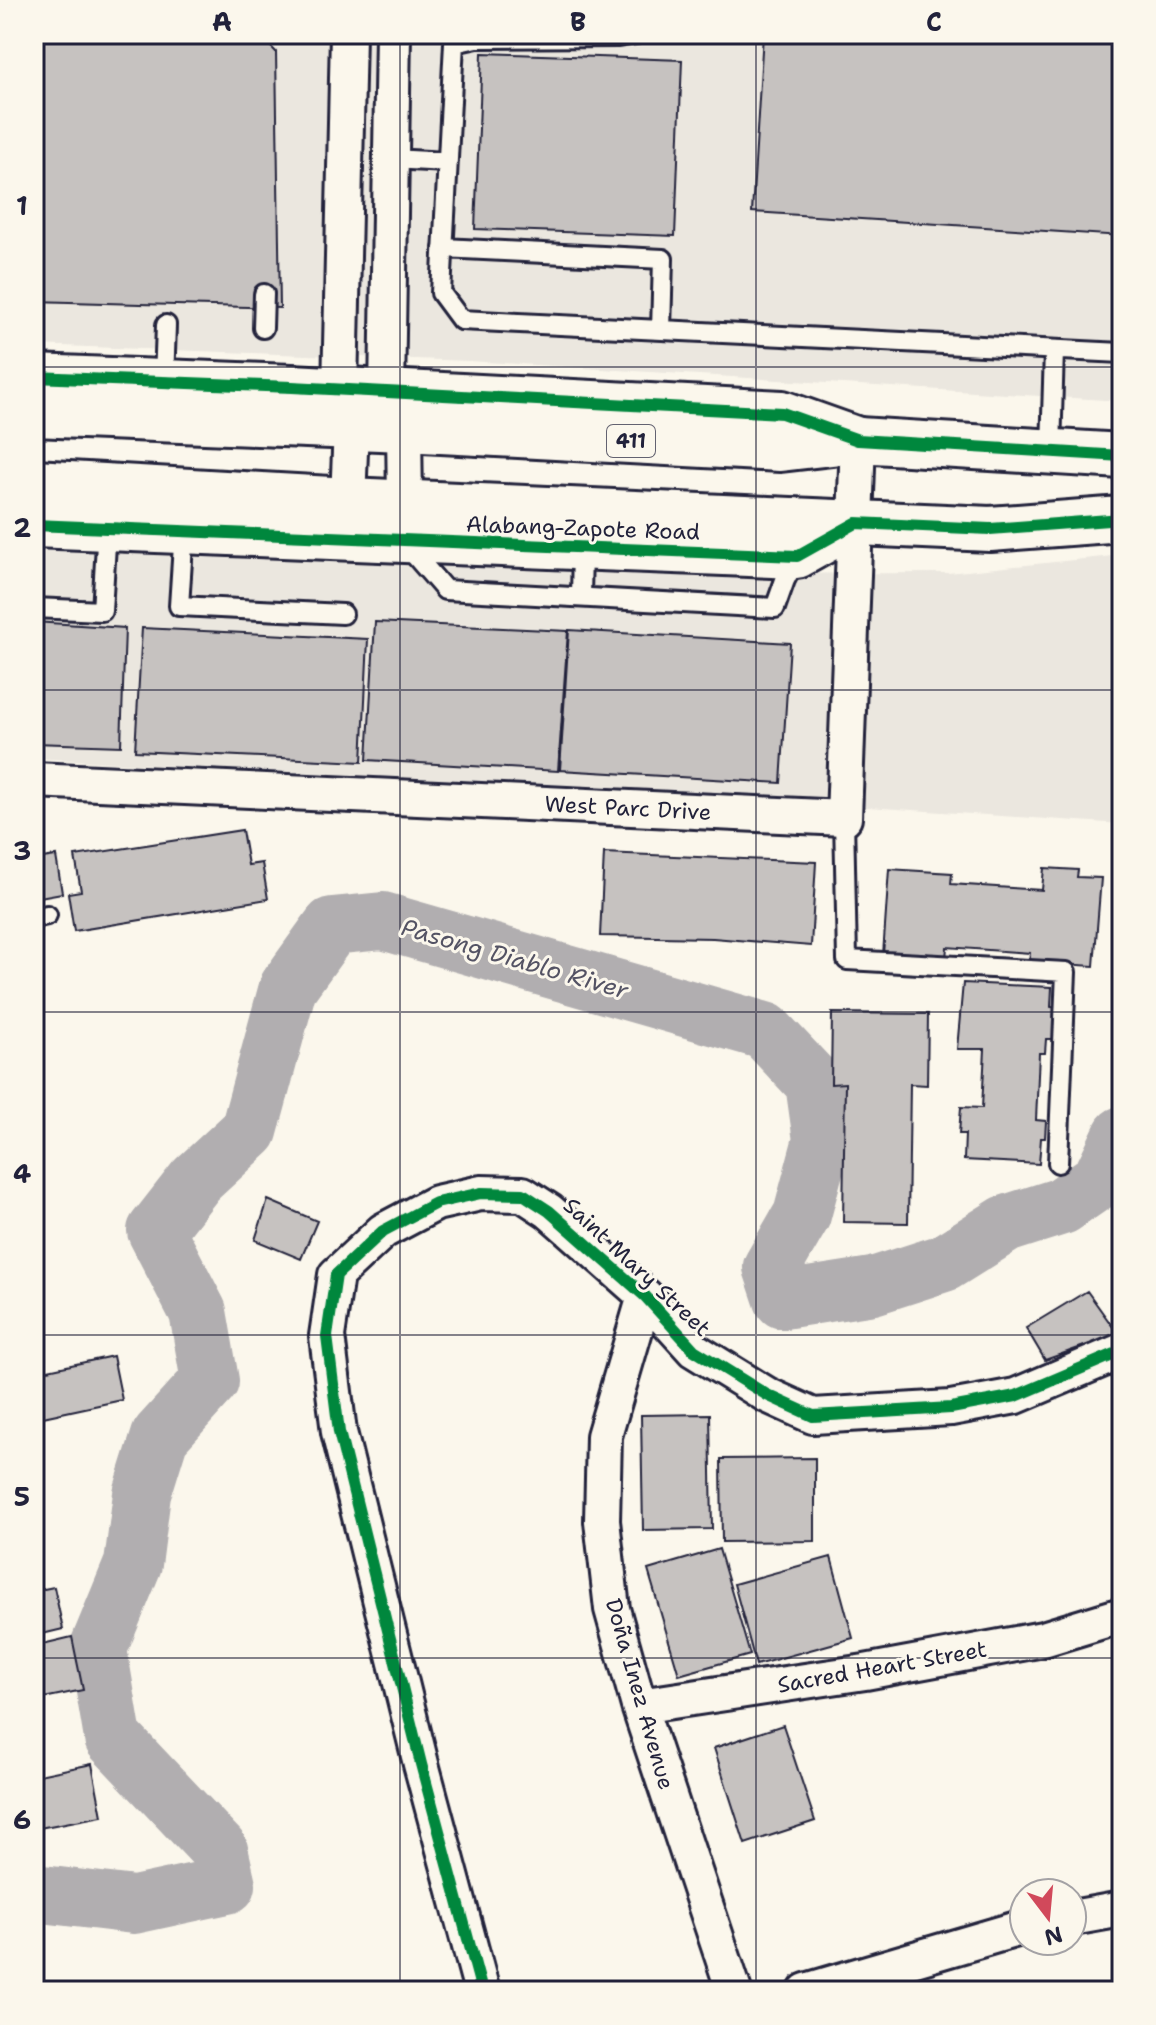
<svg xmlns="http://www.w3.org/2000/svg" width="1156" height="2025" font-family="'Shantell Sans',sans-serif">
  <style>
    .built { fill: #ebe7df }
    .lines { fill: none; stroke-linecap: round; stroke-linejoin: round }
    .river { stroke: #b1aeb0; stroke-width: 58 }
    .building { fill: #c6c2c0; stroke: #22223b; stroke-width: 2 }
    .lane-casing { stroke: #22223b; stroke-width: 24 }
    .street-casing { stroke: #22223b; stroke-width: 40 }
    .secondary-casing { stroke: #22223b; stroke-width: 50 }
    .highway-casing { stroke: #22223b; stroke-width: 50 }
    .lane { stroke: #fbf7ec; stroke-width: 18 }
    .street { stroke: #fbf7ec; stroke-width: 34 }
    .secondary { stroke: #fbf7ec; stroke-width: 44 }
    .highway { stroke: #fbf7ec; stroke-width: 44 }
    .cycleway-casing { stroke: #fbf7ec; stroke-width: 17 }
    .cycleway { stroke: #00873e; stroke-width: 12 }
    .grid { fill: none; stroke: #22223b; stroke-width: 2; stroke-opacity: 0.55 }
    .labels { text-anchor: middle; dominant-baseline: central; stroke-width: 6; stroke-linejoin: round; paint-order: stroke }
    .shield { fill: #fbf7ec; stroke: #636270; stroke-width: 2 }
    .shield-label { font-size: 20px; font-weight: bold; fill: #22223b }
    .street-label { font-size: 22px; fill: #22223b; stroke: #fbf7ec }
    .water-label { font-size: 24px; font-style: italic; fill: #545364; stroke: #fbf7ec }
    .neatline { fill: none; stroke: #22223b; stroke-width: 3 }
    .grid-label { font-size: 26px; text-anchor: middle; font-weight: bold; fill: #22223b }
  </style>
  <rect width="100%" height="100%" fill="#fbf7ec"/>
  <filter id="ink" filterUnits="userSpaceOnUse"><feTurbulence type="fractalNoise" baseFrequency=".0125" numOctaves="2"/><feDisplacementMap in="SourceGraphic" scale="16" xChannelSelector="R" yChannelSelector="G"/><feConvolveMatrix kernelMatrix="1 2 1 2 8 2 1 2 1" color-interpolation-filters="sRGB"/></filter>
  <g filter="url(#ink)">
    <!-- built -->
    <path class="built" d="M34,34H1122V401L469,361L34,345Z
      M34,550L687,574L948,573L1122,555V824L794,802L34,758Z"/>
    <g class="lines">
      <!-- river -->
      <path class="river" d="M34,1893L134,1905L227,1885L219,1850L113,1738L98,1649L133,1564L142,1494L160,1436L210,1381L198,1312L156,1231L196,1180L249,1131L288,987L332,926L383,921L765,1031L814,1083L822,1140L802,1215L772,1267L783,1300L873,1286L944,1263L1006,1224L1062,1206L1101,1179L1122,1135"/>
    </g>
    <!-- building -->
    <path class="building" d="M34,34H259L276,52L280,308L34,301Z
      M763,34H1122V236L752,212Z
      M482,53L682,60L675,236L475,229Z
      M34,622L125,628L121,746L34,743Z
      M375,622L568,631L558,771L367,760Z
      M142,628L368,639L362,762L135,751Z
      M569,630L790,643L781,783L560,770Z
      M1122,673V773H1117Z
      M36,823L42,858L56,856L62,893L34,898V824Z
      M242,830L248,865L262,863L268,899L74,931L68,893L81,891L75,856Z
      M604,853L816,862L811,946L713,938L600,936Z
      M1044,868L1078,870L1077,877L1101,878L1094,966L1029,962L1030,953L947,947L946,959L883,955L889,869L952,873L951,884L1042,890Z
      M963,983L1052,987L1051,1007L1058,1008L1056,1039H1046L1045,1053H1039L1036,1120L1046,1121L1045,1138H1041L1039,1164L964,1160L965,1134H959L961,1107L982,1108L985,1049H957Z
      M832,1013L928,1014L927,1085L910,1084L908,1223L843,1222L845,1083L831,1084Z
      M268,1200L317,1221L301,1259L255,1240Z
      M1087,1291L1118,1334L1045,1360L1026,1328Z
      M113,1356L122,1400L43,1417L34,1373Z
      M710,1414L712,1529L643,1530L641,1415Z
      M815,1458V1541L722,1542L721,1459Z
      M719,1549L750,1655L679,1675L648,1570Z
      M831,1557L853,1638L756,1665L734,1584Z
      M54,1587L63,1629L34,1636V1591Z
      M72,1637L83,1690L34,1700V1646Z
      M783,1725L815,1821L745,1844L714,1748Z
      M92,1764L102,1816L34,1829V1776Z"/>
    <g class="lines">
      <!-- lane casing -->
      <g class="lane-casing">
        <path id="lane" d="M636,34L618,37L477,38L454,43L441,293L461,320L1122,353
          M391,159L447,162
          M443,248L663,259L661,330
          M263,328L264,294
          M164,381L166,325
          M1051,450L1054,350
          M184,530L179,606L343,614
          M406,545L445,590L775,608L785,580L797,557
          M581,597L582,549
          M34,608L102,611L107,527
          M844,818L847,960L1066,972L1058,1163
          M34,918L47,915"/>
      </g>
      <!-- street casing -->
      <g class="street-casing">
        <path id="street" d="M348,34L340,390L351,427L348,500
          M393,34L387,393L404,429L405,503
          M34,780L844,818L858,440
          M645,1296L604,1436L602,1521L612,1609L639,1706L734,1991
          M639,1706L865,1672L1043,1639L1122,1615
          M1072,1918L1122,1909
          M482,1991L421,1764L339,1432L327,1336L336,1275L383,1231L436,1203L481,1193L523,1194L549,1211L645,1296L694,1350L767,1395L813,1416L951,1408L1016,1396L1122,1351
          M806,1991L1024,1927"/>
      </g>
      <!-- secondary casing -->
      <g class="secondary-casing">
        <path id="secondary" d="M34,377L292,387L782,413L858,440
          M34,525L797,556L856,523"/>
      </g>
      <!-- highway casing -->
      <g class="highway-casing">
        <path id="highway" d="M34,414L404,429L780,449L858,440L1122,456
          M34,482L348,500L990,529L1122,519"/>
      </g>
      <!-- lane -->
      <use href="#lane" class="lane"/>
      <!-- street -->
      <use href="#street" class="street"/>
      <!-- secondary -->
      <use href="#secondary" class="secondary"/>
      <!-- highway -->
      <use href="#highway" class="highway"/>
      <!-- cycleway casing -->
      <g class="cycleway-casing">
        <path id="cycleway" d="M34,377L292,387L782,413L858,440L1122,456
          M34,525L797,556L856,523L990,529L1122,519
          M482,1991L421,1764L339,1432L327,1336L336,1275L383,1231L436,1203L481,1193L523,1194L549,1211L645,1296L694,1350L767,1395L813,1416L951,1408L1016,1396L1122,1351"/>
      </g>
      <!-- cycleway -->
      <use href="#cycleway" class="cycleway"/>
    </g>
  </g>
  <!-- grid -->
  <path class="grid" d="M400,34V1991M756,34V1991M34,367H1122M34,690H1122M34,1012H1122M34,1335H1122M34,1658H1122"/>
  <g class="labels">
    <!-- shield labels -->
    <rect class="shield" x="607" y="425" width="48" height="32" rx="6"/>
    <g class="shield-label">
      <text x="631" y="441">411</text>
    </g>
    <!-- street labels -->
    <g class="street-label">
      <text transform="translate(583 528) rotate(2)">Alabang-Zapote Road</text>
      <text transform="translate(628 808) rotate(3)">West Parc Drive</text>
      <text transform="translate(637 1267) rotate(43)">Saint Mary Street</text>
      <text transform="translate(882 1667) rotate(-10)">Sacred Heart Street</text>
      <text transform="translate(640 1694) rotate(74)">Doña Inez Avenue</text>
    </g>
    <!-- water labels -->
    <g class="water-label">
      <text transform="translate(515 959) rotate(16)">Pasong Diablo River</text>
    </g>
  </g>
  <!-- margin -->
  <rect width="1156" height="2025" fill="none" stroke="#fbf7ec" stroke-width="88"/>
  <!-- north arrow -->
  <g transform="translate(1048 1917) rotate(164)"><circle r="38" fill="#fbf7ec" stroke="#a4a2a5" stroke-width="2"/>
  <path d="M0-6L14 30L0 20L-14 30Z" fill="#d1495b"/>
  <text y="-12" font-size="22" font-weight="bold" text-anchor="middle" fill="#22223b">N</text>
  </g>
  <rect x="44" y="44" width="1068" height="1937" class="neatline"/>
  <g class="grid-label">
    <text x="222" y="31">A</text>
    <text x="578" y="31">B</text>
    <text x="934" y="31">C</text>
    <text x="22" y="215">1</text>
    <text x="22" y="537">2</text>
    <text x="22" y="860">3</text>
    <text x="22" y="1183">4</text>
    <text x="22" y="1506">5</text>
    <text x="22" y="1829">6</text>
  </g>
</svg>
